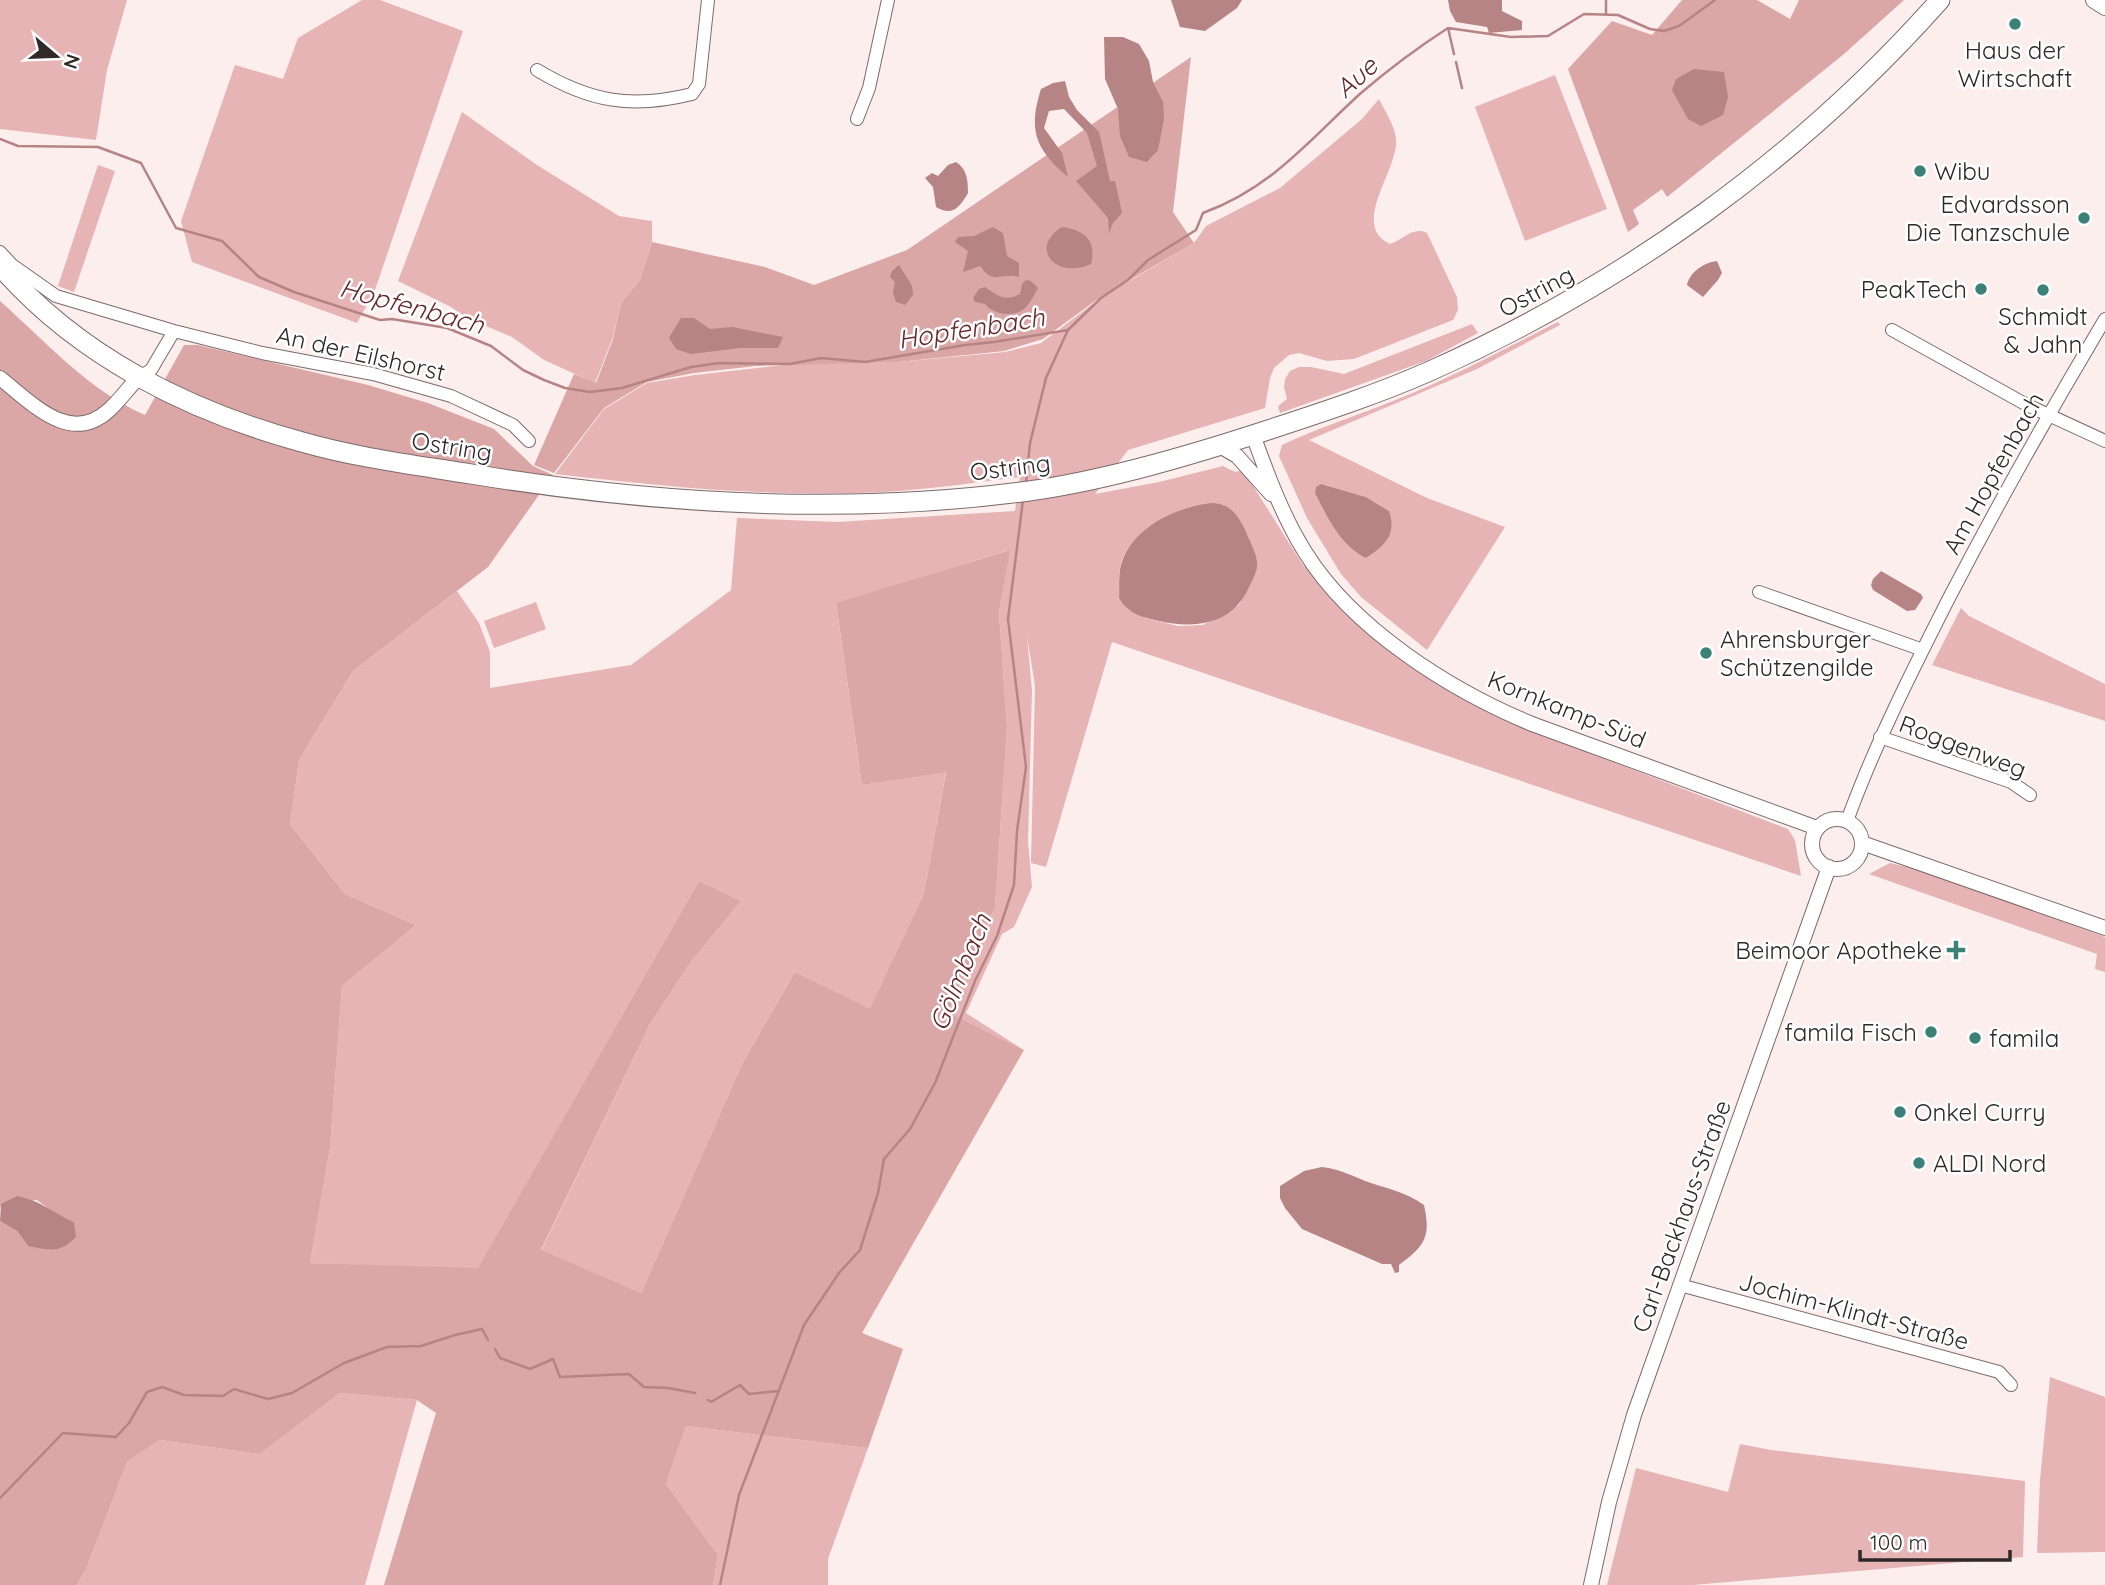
<svg xmlns="http://www.w3.org/2000/svg" width="2105" height="1585" font-family="Quicksand,sans-serif">
  <style>
    .green { fill: #e6b4b4; fill-rule: evenodd }
    .forest { fill: #daa6a6 }
    .water { fill: #b68485 }
    .lines { fill: none; stroke-linecap: round; stroke-linejoin: round }
    .stream { stroke: #b68485; stroke-width: 2.5 }
    .minor-casing { stroke: #7b6b6b; stroke-width: 14 }
    .tertiary-casing { stroke: #7b6b6b; stroke-width: 16 }
    .secondary-casing { stroke: #7b6b6b; stroke-width: 18 }
    .primary-casing { stroke: #7b6b6b; stroke-width: 21 }
    .minor { stroke: #fff; stroke-width: 12 }
    .tertiary { stroke: #fff; stroke-width: 14 }
    .secondary { stroke: #fff; stroke-width: 16 }
    .primary { stroke: #fff; stroke-width: 19 }
    .poi-dot { fill: #3c8177; stroke: #fff; stroke-width: 2.5 }
    .labels { text-anchor: middle; dominant-baseline: central; stroke-width: 5; stroke-linejoin: round; paint-order: stroke }
    .poi-label { font-size: 24px; fill: #2f2929; stroke: #fff; text-anchor: start }
    .street-label { font-size: 24px; fill: #2f2929; stroke: #fff }
    .water-label { font-size: 26px; font-style: italic; fill: #66272b; stroke: #fff }
  </style>
  <rect width="100%" height="100%" fill="#fdeeee"/>
  <!-- green -->
  <path class="green" d="M0,0H127L107,70L96,140L0,129Z
    M362,0H380L463,31L375,290L357,323L192,262L181,221L235,65L283,79L298,38Z
    M1555,75L1607,209L1525,241L1475,107Z
    M1379,99C1385,111 1395,126 1396,139C1399,170 1349,225 1390,244C1403,240 1413,226 1427,233L1457,297L1458,310L1453,320L1354,359L1327,361L1299,353L1289,355L1274,368L1270,378L1265,408L1128,450L1095,494L1159,482L1223,466L1235,472L1243,470L1301,562L1340,607L1497,715L1545,736L1788,829L1795,840L1801,876L1112,642L1046,867L1031,863L1035,686L1027,636L1032,691L1028,842L1032,887L1014,927L1002,934L966,1013L1024,1050L948,1012L995,907L1007,728L999,612L1009,550L836,604L862,785L946,771L924,893L870,1010L795,972L743,1062L641,1293L541,1251L650,1024L690,963L741,901L699,881L478,1269L310,1263L330,1148L342,986L416,925L345,894L290,824L299,760L353,671L457,591L479,623L490,652V688L631,665L731,590L737,518L837,522L1015,511L1020,477C979,482 938,488 898,491C783,499 669,487 555,474L604,409L647,383L695,375L792,364L898,362L1005,352L1041,343L1102,297L1194,243L1206,226L1280,188L1362,119ZM1200,505L1240,521L1255,552L1254,576L1239,605L1203,625L1178,626L1145,618C1138,608 1124,594 1120,582C1118,575 1120,567 1122,560C1135,528 1169,517 1200,505Z
    M462,112L537,165L619,216L652,221V242L640,280L621,303L613,337L595,383L544,360L512,337L467,318L451,307L398,281Z
    M98,165L115,171L74,292L58,286Z
    M1558,322L1560,325L1477,369L1309,440L1427,498L1505,527L1427,650L1361,597L1341,574L1307,518L1279,456L1282,445C1318,428 1356,416 1393,401C1449,379 1504,349 1558,322ZM1321,484L1366,497L1389,511C1390,537 1390,543 1366,558Z
    M1472,324L1478,333L1426,361L1280,413L1278,406L1287,399L1284,387L1285,379L1290,371L1299,367H1311L1344,374Z
    M536,602L546,629L494,648L484,621Z
    M1961,608L1969,616L2105,684V721L1932,665Z
    M1890,863L1932,873L2105,937V972L2095,969L2097,954L1869,874Z
    M2050,1377L2105,1397V1552L2037,1553L2040,1480Z
    M340,1393L417,1400L365,1585H77L87,1567L127,1462L160,1440L260,1454Z
    M686,1426L868,1448L828,1559V1585H713L718,1555L666,1484Z
    M1740,1444L1771,1450L2025,1481L2023,1557L1693,1585H1607L1636,1468L1728,1492Z"/>
  <!-- forest -->
  <path class="forest" d="M1682,0H1757L1790,19L1799,0H1904L1844,54L1667,197L1662,189L1633,210L1639,224L1628,232L1568,69L1612,21L1652,35Z
    M1191,57L1173,212L1194,243L1102,296L1043,339L1004,351L898,362L756,366L694,373L647,382L604,408L554,473L534,465L574,374L596,383L613,339L621,303L640,280L652,242L765,267L814,285L907,250Z
    M0,301C45,341 89,391 145,415L184,345H198L368,385L428,403L494,429L533,466L553,475L488,567L353,671L299,760L290,824L345,894L416,925L342,986L330,1148L310,1263L478,1268L699,881L741,901L690,963L650,1024L541,1250L641,1293L743,1062L795,972L870,1009L924,893L946,772L862,785L836,603L1010,550L999,612L1007,728L995,907L948,1012L1024,1050L862,1333L903,1349L868,1448L686,1426L666,1484L718,1555L713,1585H384L436,1413L417,1400L340,1393L260,1454L160,1440L127,1462L87,1567L77,1585H0V1221L17,1231L28,1246L74,1222L54,1213L37,1200L1,1204L0,1209Z"/>
  <!-- water -->
  <path class="water" d="M1171,0H1242L1237,8L1205,31L1180,27Z
    M1448,0H1502V11L1522,21V30L1489,33L1487,27L1456,22L1450,11Z
    M1104,37H1123L1139,44L1149,61L1153,82L1163,102L1164,119L1158,150L1147,162L1129,157L1120,136L1118,109L1105,79Z
    M1694,69L1724,72L1728,97L1723,115L1701,126L1688,119L1672,90L1676,79Z
    M1065,81L1069,97L1077,110L1099,132L1110,181H1115L1122,213L1113,223L1109,233L1108,218L1076,181L1097,166L1087,133L1064,109L1049,111L1044,128L1062,153L1068,177C1035,149 1028,130 1041,89L1053,83Z
    M956,162C967,169 968,180 968,193C960,207 952,217 936,207L933,187L925,178L932,173L938,176L948,165Z
    M993,227L1003,233L1007,256L1019,263V277C1000,272 994,286 980,266L963,272L968,251L955,242L958,237L974,236Z
    M1062,227C1084,230 1097,240 1091,264C1056,280 1028,248 1062,227Z
    M1717,261L1722,273L1718,280L1703,297L1687,285C1690,272 1703,263 1717,261Z
    M899,265L912,286L913,295L905,305L896,302L893,292L895,282L890,277L892,271Z
    M1026,280L1031,281L1038,288C1034,295 1030,304 1024,309C1012,318 993,314 985,304L975,302L973,298L979,289L985,287C998,296 1006,302 1020,294L1022,284Z
    M681,318H694L710,329L732,327L783,337L778,348H740L691,354L676,349L669,338Z
    M1321,484L1366,497L1389,511C1397,534 1385,546 1366,558C1340,545 1328,518 1315,493L1316,487Z
    M1212,503C1231,504 1238,515 1246,532C1250,542 1256,551 1257,562C1258,570 1253,579 1249,587C1233,625 1194,629 1159,621C1141,617 1129,614 1119,598C1120,587 1118,575 1121,565C1131,528 1176,507 1212,503Z
    M1881,571L1921,594L1923,598L1915,610L1907,611L1873,590L1871,585L1873,579Z
    M1322,1167C1340,1169 1354,1177 1371,1183C1392,1190 1405,1192 1424,1205C1431,1237 1425,1246 1399,1265V1272L1395,1273L1391,1264H1382L1302,1229L1285,1208L1280,1198V1186L1304,1171Z
    M17,1196C42,1201 51,1212 74,1222L76,1237C59,1254 50,1250 28,1246L17,1231L0,1221L1,1204Z"/>
  <g class="lines">
    <!-- stream -->
    <path class="stream" d="M1606,14V0
      M1448,28L1454,54
      M1456,62L1462,88
      M0,139L18,146L98,147L141,163L176,228L222,241L259,277L294,292L380,320L392,319L447,328L491,346L523,370L544,380L565,388L590,392L622,388L691,367L719,363L790,364L821,358L865,362L965,345L994,342L1068,330
      M1026,483L1030,443L1046,378L1068,330L1101,298L1128,280L1148,260L1196,230L1203,213C1273,187 1308,141 1361,93C1389,69 1417,48 1448,28L1511,37L1548,36L1584,14L1618,15L1650,29L1664,31L1679,26L1715,0
      M495,1349L500,1358L530,1369L553,1359L560,1377L629,1374L644,1387L668,1388L695,1393
      M708,1400L711,1402L740,1385L749,1394L778,1391
      M0,1498L63,1433L116,1437L129,1423L147,1392L162,1387L184,1395L223,1396L234,1389L268,1399L292,1393L344,1363L387,1347L421,1346L455,1335L482,1329L488,1340
      M720,1585L739,1495L804,1325L839,1273L860,1250L878,1193L884,1159L910,1129L935,1083L975,981L997,936L1014,885L1017,831L1026,767L1008,619L1023,500"/>
    <!-- minor casing -->
    <g class="minor-casing">
      <path id="minor" d="M537,70C590,102 632,109 692,94L699,84L708,0
        M857,119L869,88L888,0
        M0,252L12,265L56,296L174,331L262,353L373,374L451,396L513,425L529,441
        M1892,330L2027,405L2105,441
        M139,377L151,370L174,331
        M1759,592L1923,650
        M1880,737L2011,782L2030,795
        M1847,821C1875,744 1912,671 1949,598C1998,504 2050,411 2105,319
        M1680,1285L1999,1372L2011,1385"/>
    </g>
    <!-- tertiary casing -->
    <g class="tertiary-casing">
      <path id="tertiary" d="M0,378C32,403 70,446 109,410C120,400 129,387 139,377
        M1253,435C1268,476 1282,515 1305,552C1353,629 1450,690 1532,724L1817,828
        M1220,446L1237,456L1271,494
        M1812 844a25 25 0 1 1 50 0a25 25 0 1 1-50 0Z
        M1862,843L2105,928
        M1591,1585L1609,1502L1634,1415L1829,867"/>
    </g>
    <!-- secondary casing -->
    <g class="secondary-casing">
      <path id="secondary" d="M2094,0L2105,7"/>
    </g>
    <!-- primary casing -->
    <g class="primary-casing">
      <path id="primary" d="M0,266C78,356 188,411 302,442C358,458 415,465 471,474C655,504 844,516 1029,491C1108,480 1192,455 1268,430C1323,412 1378,394 1430,371C1623,285 1799,159 1940,0"/>
    </g>
    <!-- minor -->
    <use href="#minor" class="minor"/>
    <!-- tertiary -->
    <use href="#tertiary" class="tertiary"/>
    <!-- secondary -->
    <use href="#secondary" class="secondary"/>
    <!-- primary -->
    <use href="#primary" class="primary"/>
  </g>
  <!-- markers -->
  <g class="poi-dot">
    <circle cx="2015" cy="24" r="7"/>
    <circle cx="1920" cy="171" r="7"/>
    <circle cx="2084" cy="218" r="7"/>
    <circle cx="1981" cy="289" r="7"/>
    <circle cx="2043" cy="290" r="7"/>
    <circle cx="1706" cy="653" r="7"/>
    <path d="M1952.5 939.5h7v7h7v7h-7v7h-7v-7h-7v-7h7z"/>
    <circle cx="1931" cy="1032" r="7"/>
    <circle cx="1975" cy="1038" r="7"/>
    <circle cx="1900" cy="1112" r="7"/>
    <circle cx="1919" cy="1163" r="7"/>
  </g>
  <g class="labels">
    <!-- poi labels -->
    <g class="poi-label">
      <text x="2015" y="50" text-anchor="middle">Haus der<tspan x="2015" dy="28">Wirtschaft</tspan></text>
      <text x="1934" y="171">Wibu</text>
      <text x="2070" y="204" text-anchor="end">Edvardsson<tspan x="2070" dy="28">Die Tanzschule</tspan></text>
      <text x="1967" y="289" text-anchor="end">PeakTech</text>
      <text x="2043" y="316" text-anchor="middle">Schmidt<tspan x="2043" dy="28">&amp; Jahn</tspan></text>
      <text x="1720" y="639">Ahrensburger<tspan x="1720" dy="28">Schützengilde</tspan></text>
      <text x="1942" y="950" text-anchor="end">Beimoor Apotheke</text>
      <text x="1917" y="1032" text-anchor="end">famila Fisch</text>
      <text x="1989" y="1038">famila</text>
      <text x="1914" y="1112">Onkel Curry</text>
      <text x="1933" y="1163">ALDI Nord</text>
    </g>
    <!-- street labels -->
    <g class="street-label">
      <text transform="translate(1536 291) rotate(-28)">Ostring</text>
      <text transform="translate(361 353) rotate(13)">An der Eilshorst</text>
      <text transform="translate(452 446) rotate(9)">Ostring</text>
      <text transform="translate(1010 467) rotate(-7)">Ostring</text>
      <text transform="translate(1993 473) rotate(-61)">Am Hopfenbach</text>
      <text transform="translate(1567 709) rotate(22)">Kornkamp-Süd</text>
      <text transform="translate(1963 746) rotate(21)">Roggenweg</text>
      <text transform="translate(1681 1216) rotate(-70)">Carl-Backhaus-Straße</text>
      <text transform="translate(1854 1311) rotate(15)">Jochim-Klindt-Straße</text>
    </g>
    <!-- water labels -->
    <g class="water-label">
      <text transform="translate(1356 77) rotate(-42)">Aue</text>
      <text transform="translate(412 306) rotate(15)">Hopfenbach</text>
      <text transform="translate(971 328) rotate(-9)">Hopfenbach</text>
      <text transform="translate(960 972) rotate(-68)">Gölmbach</text>
    </g>
  </g>
  <!-- north arrow -->
  <g transform="translate(56 56) rotate(109)" stroke="#ffffff" stroke-width="5" paint-order="stroke">
  <path d="M0-5L12 26L0 18L-12 26Z" fill="#2f2929"/>
  <text y="-10" font-size="19" font-weight="bold" text-anchor="middle" fill="#2f2929">N</text>
  </g>
  <!-- scale -->
  <path d="M1860 1550v10h150v-10" fill="none" stroke="#2f2929" stroke-width="3.5"/>
  <text x="1870" y="1550" font-size="21" fill="#2f2929" stroke="#ffffff" stroke-width="5" paint-order="stroke">100 m</text>
</svg>
